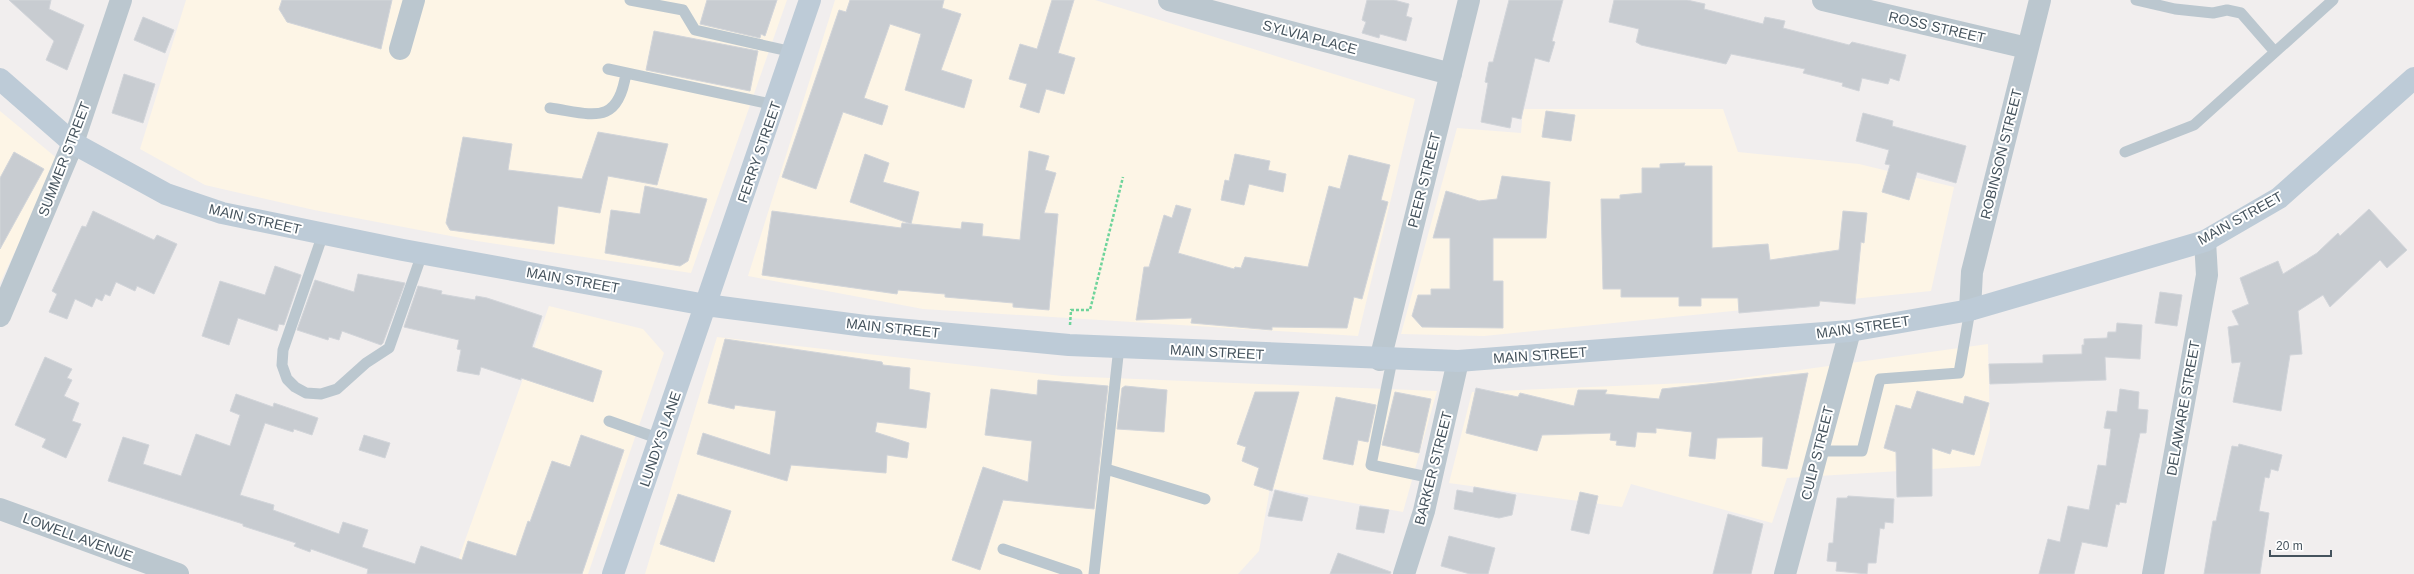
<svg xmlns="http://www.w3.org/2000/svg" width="2414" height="574" font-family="Helvetica,sans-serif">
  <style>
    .commercial { fill: #fdf5e6 }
    .building { fill: #c8ccd1; stroke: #d2d5da }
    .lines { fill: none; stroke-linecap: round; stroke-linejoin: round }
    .path { stroke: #6ed49b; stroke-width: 2.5; stroke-dasharray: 3 2; stroke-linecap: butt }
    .lane { stroke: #bbc7cf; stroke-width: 11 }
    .street { stroke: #bbc7cf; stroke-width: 22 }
    .secondary { stroke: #bdcbd7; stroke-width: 22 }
    .labels { text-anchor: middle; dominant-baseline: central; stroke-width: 4; stroke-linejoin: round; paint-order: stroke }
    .street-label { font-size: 14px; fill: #45535d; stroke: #fff }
  </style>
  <rect width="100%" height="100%" fill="#f1eeee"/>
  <!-- commercial -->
  <path class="commercial" d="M186,0H787L691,273L477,241L314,210L205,185L140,149Z
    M835,0H1095L1415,99L1358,336L923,309L748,276Z
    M1523,109H1723L1738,152L1859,164L1954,187L1931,291L1484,336L1401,334L1457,128L1521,133Z
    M0,111L59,160L0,283Z
    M549,306L643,329L664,353L588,574H453Z
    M717,337L1062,376L1437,391L1403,512L1270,488L1259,551L1238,574H645Z
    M1988,344L1990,429L1980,466L1787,478L1772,523L1631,484L1622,507L1449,483L1472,392L1712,382Z"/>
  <!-- building -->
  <path class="building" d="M9,0H51L49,9L84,25L67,70L46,60L54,41Z
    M282,0H392L381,49L287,22L279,9Z
    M707,0H777L765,36L761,34L760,38L700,24Z
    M850,0H944L942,8L961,14L941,70L972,80L964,108L905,90L921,34L890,24L864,98L888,106L882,125L843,112L816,189L782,177L839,10L846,12Z
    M1052,0H1074L1058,53L1075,58L1064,94L1046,89L1039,113L1020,107L1027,84L1009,79L1020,44L1037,49Z
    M1367,0H1394L1409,4L1406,16L1412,18L1406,41L1380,34L1379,38L1362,33L1366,22L1362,20Z
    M1509,0H1563L1552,41L1555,42L1549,62L1535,58L1521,119L1512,117L1510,128L1481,122L1488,83L1485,82L1489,62H1493Z
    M1614,0H1687L1705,4L1704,9L1763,24L1765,17L1785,21L1783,28L1849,45L1852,42L1906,55L1899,81L1890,78L1888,84L1862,78L1859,91L1842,86L1843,83L1803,73L1805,69L1731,54L1726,64L1641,45L1636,42L1639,29L1609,22Z
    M143,17L174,30L165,53L134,40Z
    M654,31L758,51L750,91L646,70Z
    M124,74L155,84L143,123L112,113Z
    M1546,111L1575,115L1571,141L1542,137Z
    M1863,113L1893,121L1892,126L1966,146L1956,183L1917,172L1909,200L1882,192L1890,165L1885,164L1889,150L1856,141Z
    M598,132L668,144L657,185L608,176L600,213L558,206L554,244L450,230L446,223L463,137L512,144L508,170L582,179Z
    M1029,151L1049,156L1045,170L1056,173L1044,213L1058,214L1049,310L1013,307V303L945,297V294L898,290L897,294L762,275L772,211L901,228L902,223L961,229L962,222L983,224L982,236L1020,240Z
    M14,152L44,169L0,249V178Z
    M865,154L889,163L883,182L919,192L911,224L850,202Z
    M1235,154L1270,161L1268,170L1286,174L1283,192L1249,184L1244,205L1221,200L1225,180L1229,181Z
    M1349,155L1390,165L1381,200L1388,202L1362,299L1354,297L1347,328L1272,327V330L1191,323L1192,318L1136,320L1144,267H1149L1164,215L1172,218L1176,205L1191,209L1178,253L1234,269L1235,267L1241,268L1245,257L1308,267L1329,186L1340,189Z
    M1685,163L1684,166H1712V248L1768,244L1770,260L1839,250L1843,211L1867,213L1864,243L1861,242L1855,304L1820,301L1819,306L1739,313L1738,298H1701V306H1679V297H1621V289H1603L1601,199H1620V195L1642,193V168H1660V164Z
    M1502,176L1550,182L1546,238H1493V281H1503V328L1422,327L1412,316L1418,295H1431V289H1450V238H1433L1446,191L1479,201L1497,199Z
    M645,186L707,199L688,261L680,266L605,253L611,210L640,214Z
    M2369,209L2407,250L2387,268L2380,260L2330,307L2323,295L2298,311L2302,354L2290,355L2281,411L2233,402L2241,362L2232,363L2228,327L2239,325L2232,311L2249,304L2240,278L2278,261L2283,274L2317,253L2338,233L2340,236Z
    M93,211L154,240L157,235L177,244L154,294L137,286L135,291L116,282L110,296L105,294L102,301L96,298L92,307L75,299L67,319L49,312L57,294L52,291L82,226L86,227Z
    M275,266L301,275L284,325L279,324L277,331L238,318L229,345L202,336L220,281L265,295Z
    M358,274L405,283L383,343L381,345L342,331L339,340L329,337L328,340L297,330L315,280L354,292Z
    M418,286L442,291L441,294L475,300L476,296L487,298L542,316L532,347L602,371L593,402L521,378V380L481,367L479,375L457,371L461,350L457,349L459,340L404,327Z
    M2160,292L2182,295L2177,326L2155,323Z
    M2117,323L2142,325L2140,359L2105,357L2106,380L1990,384L1989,364L2043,363V355L2082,354V345H2084V339L2107,338L2108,332H2116Z
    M725,339L882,362L883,365L910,368L909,389L930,393L926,428L877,422L875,432L909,443L907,458L887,455L886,473L791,465L787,481L697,454L703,433L770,455L776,411L735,405L734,409L708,403Z
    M45,357L72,369L67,378L72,380L64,396L79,403L72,421L81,424L66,458L42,447L46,439L15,425Z
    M1808,373L1787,469L1762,466L1763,437L1717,438L1715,459L1689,456L1692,432L1656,428V433L1637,432L1635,447L1616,445L1617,441L1610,440L1611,433L1542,435L1537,451L1466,433L1476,388L1518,397L1520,393L1574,406L1578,390H1607L1605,394L1659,399L1662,389Z
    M1038,380L1108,386L1094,509L1003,500L980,570L952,560L983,467L1028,482L1032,441L985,435L991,389L1037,395Z
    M1125,386L1167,390L1164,432L1117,429L1122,388Z
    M2120,389L2139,392L2138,409L2148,410L2146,433H2140L2126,503L2120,502L2119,505L2116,504L2107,547L2082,542L2074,574H2039L2048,539L2060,542L2068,506L2089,510L2098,465L2106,466L2111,429L2104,428L2107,411L2117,412Z
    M1917,391L1963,404L1965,396L1989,403L1974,455L1952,449L1950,454L1932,448V496L1897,497L1896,452L1884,448L1896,405L1911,409Z
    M1255,392H1299L1272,491L1254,485L1259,468L1242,461L1246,447L1237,444Z
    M1395,392L1431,399L1419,453L1382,445Z
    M236,394L273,407L274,403L318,418L312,435L294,429L293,432L265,423L240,495L274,505L273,510L339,534L343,522L368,530L362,547L415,564L421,546L462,560L468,541L516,556L528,521L530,522L552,461L570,467L581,435L624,450L582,574H367L368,569L311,549L310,552L294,546L296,543L243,526V524L108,481L123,437L149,445L143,464L181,476L196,434L230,446L240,415L230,411Z
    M1336,397L1376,405L1368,442L1358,440L1353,465L1323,459Z
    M364,435L390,443L385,458L359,450Z
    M2239,444L2282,455L2278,471L2271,469L2269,478L2265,477L2259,511L2269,513L2260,574H2204L2213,521H2216L2232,446L2238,447Z
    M1474,487L1516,495L1512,515L1499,518L1454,509L1457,490L1473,493Z
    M1275,490L1308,498L1302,521L1268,516Z
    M1580,492L1598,496L1589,534L1571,530Z
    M678,494L731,511L714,562L660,544Z
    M1848,496L1894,499L1893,523L1885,522L1884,529L1880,528L1876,563H1868L1867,574L1836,571L1837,562L1827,561L1829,543H1833L1837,498H1847Z
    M1360,506L1389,510L1384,533L1356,529Z
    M1728,514L1763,524L1751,574H1713Z
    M1449,536L1495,548L1488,574H1470L1441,566Z
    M1338,553L1391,572L1390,574H1330Z"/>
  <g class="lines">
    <!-- path -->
    <path class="path" d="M1070,325L1071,310H1090L1123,177"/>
    <!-- lane -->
    <path class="lane" d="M630,0L683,10L695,30L793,52
      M2136,0L2175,9L2213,13L2227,10L2241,13L2275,52
      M608,69L775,105
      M550,108C592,114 618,127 626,73
      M2125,152L2194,125L2333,0
      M323,234L283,350L282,365L287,379L295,387L306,393L321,394L337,389L366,363L389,348L422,254
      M1392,360L1371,465L1432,478
      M609,421L660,439
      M1817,451H1862L1880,379L1959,373L1970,310
      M1106,469L1205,499
      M1003,549L1077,574
      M1094,574L1119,347"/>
    <!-- street -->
    <path class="street" d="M1169,0L1451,74
      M1823,0L2027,48
      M400,49L414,0
      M1970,310L1972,272L2040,0
      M0,316L73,143L121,0
      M1380,360L1469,0
      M0,509L178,574
      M1404,574L1424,511L1458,361
      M1785,574L1850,331
      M2153,574L2207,275L2205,241"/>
    <!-- secondary -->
    <path class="secondary" d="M0,79L73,143L166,194L222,213L403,250L706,305L865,326L1069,345L1458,361L1850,331L1970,310L2205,241L2279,198L2414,78
      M613,574L810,0"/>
  </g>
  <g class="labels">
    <!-- street labels -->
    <g class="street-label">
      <text transform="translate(1937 27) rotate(13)">ROSS STREET</text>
      <text transform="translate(1310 37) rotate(15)">SYLVIA PLACE</text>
      <text transform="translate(759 152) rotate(-71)">FERRY STREET</text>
      <text transform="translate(2001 154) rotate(-76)">ROBINSON STREET</text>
      <text transform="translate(64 159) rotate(-69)">SUMMER STREET</text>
      <text transform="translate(1424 180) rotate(-76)">PEER STREET</text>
      <text transform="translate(2240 218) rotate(-29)">MAIN STREET</text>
      <text transform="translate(255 219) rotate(13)">MAIN STREET</text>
      <text transform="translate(573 280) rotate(10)">MAIN STREET</text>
      <text transform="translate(1863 327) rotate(-8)">MAIN STREET</text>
      <text transform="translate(893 328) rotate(6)">MAIN STREET</text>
      <text transform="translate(1217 352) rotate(3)">MAIN STREET</text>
      <text transform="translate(1540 355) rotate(-4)">MAIN STREET</text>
      <text transform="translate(2183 408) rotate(-80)">DELAWARE STREET</text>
      <text transform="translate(660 439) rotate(-71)">LUNDY'S LANE</text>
      <text transform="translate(1817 453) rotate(-76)">CULP STREET</text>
      <text transform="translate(1433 468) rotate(-76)">BARKER STREET</text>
      <text transform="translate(78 537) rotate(20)">LOWELL AVENUE</text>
    </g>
  </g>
  <!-- scale -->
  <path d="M2270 550v6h61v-6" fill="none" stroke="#45535d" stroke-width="2"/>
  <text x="2276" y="550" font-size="12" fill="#45535d" stroke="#ffffff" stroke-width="3" paint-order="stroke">20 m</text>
</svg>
